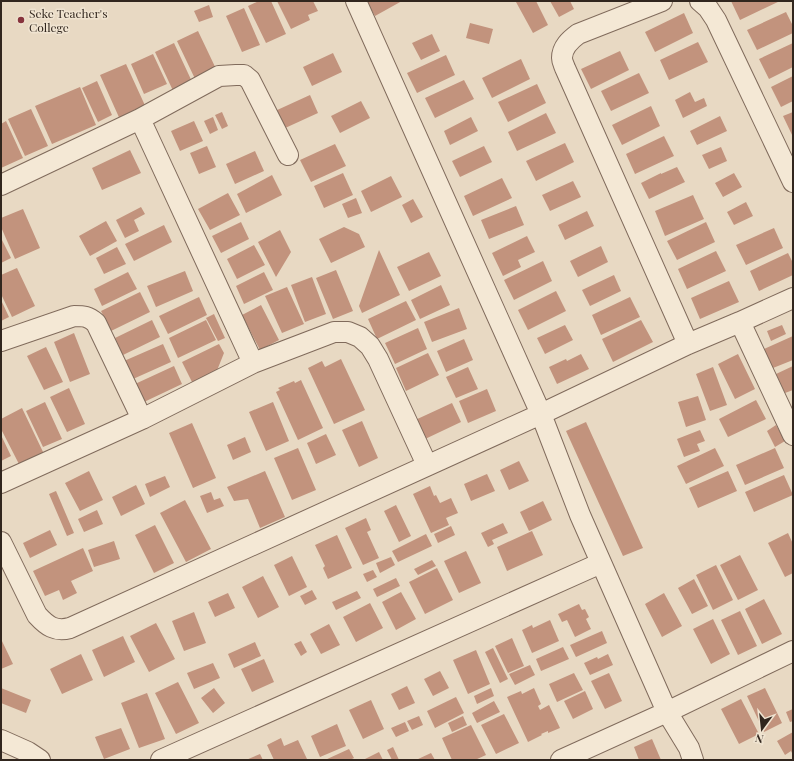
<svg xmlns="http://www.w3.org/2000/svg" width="794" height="761" font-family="'Playfair Display',serif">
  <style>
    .building { fill: #c2937d }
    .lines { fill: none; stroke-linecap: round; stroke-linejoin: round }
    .minor-casing { stroke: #806b5c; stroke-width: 22 }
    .minor { stroke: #f4e8d5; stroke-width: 20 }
    .poi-dot { fill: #87333c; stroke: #f0e4d1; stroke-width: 1.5 }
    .labels { text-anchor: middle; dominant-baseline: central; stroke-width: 3; stroke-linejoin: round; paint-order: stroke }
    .poi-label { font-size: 12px; fill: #31261e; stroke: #f0e4d1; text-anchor: start }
  </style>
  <rect width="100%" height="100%" fill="#e8d9c3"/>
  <!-- building -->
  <path class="building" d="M259,1H271L286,34L266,43L248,6Z
    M277,1H313L318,11L308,15L310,20L291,29Z
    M366,1H402L375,16Z
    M517,1H536L548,25L533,33L516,2Z
    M550,1H570L574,9L559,17Z
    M731,1H780L740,20Z
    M209,5L213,17L199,22L194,11Z
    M244,8L260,45L242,52L226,16Z
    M786,12L793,26V33L757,50L747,30Z
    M684,13L693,33L655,52L645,32Z
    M470,23L493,29L489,44L466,38Z
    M198,31L218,73L197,83L177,41Z
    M432,34L440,51L421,60L412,43Z
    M698,42L708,62L669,80L660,60Z
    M174,43L194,86L175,95L155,52Z
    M793,43V67L769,79L759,59Z
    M620,51L629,70L591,89L581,69Z
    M333,53L342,72L312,86L303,67Z
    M153,54L167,84L144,94L131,64Z
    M446,55L455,75L417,93L407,73Z
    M521,59L530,79L492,98L482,78Z
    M126,64L148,112L122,124L100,75Z
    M639,73L649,93L611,111L601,91Z
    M793,76V101L781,107L771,87Z
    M464,80L474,99L435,118L425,98Z
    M97,81L112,115L98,122L82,88Z
    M537,84L546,103L508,122L498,102Z
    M80,87L96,125L52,144L35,106Z
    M690,92L695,102L704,98L707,106L683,118L675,100Z
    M310,95L318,113L283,129L275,111Z
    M361,101L370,118L340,133L331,116Z
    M651,106L660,126L622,145L612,125Z
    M31,109L48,146L25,156L8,119Z
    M222,112L228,126L222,129L215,115Z
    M793,112V137L783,116Z
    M546,113L556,133L517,151L508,132Z
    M720,116L727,131L697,145L690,131Z
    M213,117L218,130L210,134L204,121Z
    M471,117L478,131L450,145L444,131Z
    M6,121L23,158L1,168V124Z
    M194,121L203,141L180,151L171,131Z
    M664,136L674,156L635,174L626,154Z
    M565,143L574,162L536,181L526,161Z
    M335,144L346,166L311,182L300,160Z
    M207,146L216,167L199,174L190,153Z
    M484,146L492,162L460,177L452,161Z
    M721,147L727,161L709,169L702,155Z
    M130,150L141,173L102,190L92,168Z
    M255,151L264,171L235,184L226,164Z
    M677,167L685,182L649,199L641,183L661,173V174Z
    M343,173L353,195L324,208L314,186Z
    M734,173L742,187L723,197L715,183Z
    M272,175L282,195L246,213L237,194Z
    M391,176L402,197L371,212L361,191Z
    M502,178L512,198L473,216L464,196Z
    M573,181L581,197L550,211L542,195Z
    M228,193L240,215L210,230L198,209Z
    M693,195L704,219L665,236L655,211Z
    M356,198L362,213L348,218L342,204Z
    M413,199L423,217L411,223L402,205Z
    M746,202L753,216L734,225L727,212Z
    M516,206L524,225L489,239L481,220Z
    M141,207L145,214L134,220L139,231L125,238L116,220Z
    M23,209L40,248L15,259L1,227V218Z
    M587,211L594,226L565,240L558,225Z
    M106,221L117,241L90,256L79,236Z
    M241,222L249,239L221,253L212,236Z
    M706,222L715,242L677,260L667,241Z
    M164,225L172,242L134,261L125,244Z
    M344,227L359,234L365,247L331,263L319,239Z
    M774,228L783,248L746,265L736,245Z
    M280,230L291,252L276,277L258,242Z
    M527,236L535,252L518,260L521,267L503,276L492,253Z
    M1,238L11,258L1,263Z
    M254,245L265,265L237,279L227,259Z
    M601,246L608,262L578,277L570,261Z
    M117,247L126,264L104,274L96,258Z
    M379,250L400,295L362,313L359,306Z
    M716,251L726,271L687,289L678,269Z
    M429,252L441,276L409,291L397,267Z
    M788,253L793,263V275L759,291L750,271Z
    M543,261L552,281L514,300L504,280Z
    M17,268L35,306L12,317L1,294V275Z
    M336,270L353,311L333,319L316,278Z
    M185,271L193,291L156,307L147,286Z
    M128,272L137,289L102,306L94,289Z
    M264,272L273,290L244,304L236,286Z
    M614,275L621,291L590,306L582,290Z
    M312,277L326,314L305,322L291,285Z
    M729,281L739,302L700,319L691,298Z
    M441,285L450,305L420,319L411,300Z
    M287,287L304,324L282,333L265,296Z
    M556,291L566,311L528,330L518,310Z
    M140,292L150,312L111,331L101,311Z
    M199,297L207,315L168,334L159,316Z
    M630,297L640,317L601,335L592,315Z
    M1,300L9,317L1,321Z
    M406,301L416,320L377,339L368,319Z
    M261,305L279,340L260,350L242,315Z
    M459,308L467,329L432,342L424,322Z
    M214,314L225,338L218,341L206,318Z
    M152,320L160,337L123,355L115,338Z
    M206,320L216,340L178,358L169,338Z
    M641,320L653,342L613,362L602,339Z
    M565,325L573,340L545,354L537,338Z
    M782,325L786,334L771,341L767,331Z
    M418,328L427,349L395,364L385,343Z
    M74,333L90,374L70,382L54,342Z
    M793,336V360L773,368L764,349Z
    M464,339L473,360L446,372L437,351Z
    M163,344L171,362L133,379L124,361Z
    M219,344L224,353L216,373L193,384L182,362Z
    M46,347L63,382L44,390L27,356Z
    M428,353L439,375L406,391L396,368Z
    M581,354L589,369L557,384L549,367L566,359L567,361Z
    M738,354L755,389L735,399L718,364Z
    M341,359L365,410L334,424L308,368L322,361L325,367Z
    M174,366L182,384L144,402L135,384Z
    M793,366V390L785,393L776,374Z
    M468,367L478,389L456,398L446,377Z
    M713,367L727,405L710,411L696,374Z
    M301,380L323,428L298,440L276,392L280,390L278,388L294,381L295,383Z
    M69,388L85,424L67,432L50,397Z
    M487,389L496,411L468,423L459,401Z
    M698,396L706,420L686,427L678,402Z
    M756,400L766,419L728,437L719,419Z
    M45,402L62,439L43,447L26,411Z
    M273,402L289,441L266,451L249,412Z
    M452,403L461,422L423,440L413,421Z
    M22,408L44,454L20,466L1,429V419Z
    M362,421L378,458L359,467L342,430Z
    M586,422L643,548L623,556L566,431Z
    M192,423L216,478L193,488L169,433Z
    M776,425L785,441L775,447L767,431Z
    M700,430L705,441L697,444L700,451L684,457L677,439Z
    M326,434L336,455L316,464L307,443Z
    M1,435L11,456L1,461Z
    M245,437L251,452L233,460L227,445Z
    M298,448L316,490L292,500L274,458Z
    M715,448L724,466L686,484L677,466Z
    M775,448L784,468L745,485L736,465Z
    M519,461L529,481L509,490L500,470Z
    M89,471L103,500L80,511L65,483Z
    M265,471L285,517L260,528L248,499L234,501L227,487Z
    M728,471L737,491L698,508L689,488Z
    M487,474L495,491L471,501L464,484Z
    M784,475L793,495L754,512L745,492Z
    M165,476L170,487L150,497L145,484Z
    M136,485L145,504L121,516L112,497Z
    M430,486L434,496L436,495L440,503L451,498L458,513L446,518L449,525L431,533L413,494Z
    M56,491L74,533L67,536L49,494Z
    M211,492L214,500L220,498L224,506L207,513L200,496Z
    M185,500L211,549L186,562L160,513Z
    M543,501L552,520L529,531L520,512Z
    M396,505L411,536L399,542L384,511Z
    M97,510L103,524L84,532L78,519Z
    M366,518L371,530L367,532L379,558L363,565L345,528Z
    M503,523L508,533L492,540L494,544L488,547L481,533Z
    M155,525L174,563L154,573L135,535Z
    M451,526L455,535L438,543L434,534Z
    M50,530L57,545L30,558L23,543Z
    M532,531L543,555L507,571L497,547Z
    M788,533L793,544V573L785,577L768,543Z
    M426,534L432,546L398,562L392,551Z
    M337,535L352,568L328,579L323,568L325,566L315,545Z
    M114,541L120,559L94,567L88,550Z
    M83,548L93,571L71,581L77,593L63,600L59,590L45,596L33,571Z
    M466,551L481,583L459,593L444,561Z
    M740,555L758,590L738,600L720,565Z
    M292,556L307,587L289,596L274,565Z
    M391,557L395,565L380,573L376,563Z
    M432,560L436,566L418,575L414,569Z
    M716,565L733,600L713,610L696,575Z
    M437,568L453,600L425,614L409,582Z
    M373,570L377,577L367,582L363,574Z
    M263,576L279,607L258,618L242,587Z
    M396,578L400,586L377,597L373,589Z
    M694,579L708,606L692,614L678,588Z
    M312,590L317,599L305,605L300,596Z
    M357,591L361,598L336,610L332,602Z
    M401,592L416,619L396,630L382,602Z
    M228,593L235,608L215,617L208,602Z
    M664,593L682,626L662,637L645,604Z
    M764,599L782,634L762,644L745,609Z
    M370,603L383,628L356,642L343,617Z
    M579,604L582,610L585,609L589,617L586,619L591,629L575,637L567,620L562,622L558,614Z
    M740,611L757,646L738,655L721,620Z
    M194,612L206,643L184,651L172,621Z
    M713,619L730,654L711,664L693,629Z
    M550,620L559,641L532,653L522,630L532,625L533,628Z
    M156,623L175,659L149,672L130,636Z
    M329,624L340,645L321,654L310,634Z
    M602,631L607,643L576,657L570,645Z
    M123,636L135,662L104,677L92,650Z
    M512,638L524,666L508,673L495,646Z
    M1,639L13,664L1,669Z
    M301,641L307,652L301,656L294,644Z
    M255,642L261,656L234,668L228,654Z
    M563,647L569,659L541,671L536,659Z
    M493,648L508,679L500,683L485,652Z
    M476,650L490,684L468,694L453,660Z
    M81,654L93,680L62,694L50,669Z
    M608,654L613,665L590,675L584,663L597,657L598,659Z
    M264,659L274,682L252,692L241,669Z
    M213,663L220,678L194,689L187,673Z
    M530,665L535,675L515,685L509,674Z
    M440,671L449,688L433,696L424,679Z
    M574,673L583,690L557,702L549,684Z
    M609,673L622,701L605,709L591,681Z
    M178,682L199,723L176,734L155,693Z
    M407,686L415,703L399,710L391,694Z
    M1,688L31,700L26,713L1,703Z
    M214,688L225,703L213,713L201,698Z
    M491,688L494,696L477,704L474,696Z
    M534,688L541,704L538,706L540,710L549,705L560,728L548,733V731L541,734L542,735L528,742L507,697L521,691L522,694Z
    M765,688L782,723L764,732L747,696Z
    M585,691L593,709L573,719L564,701Z
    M147,693L165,739L139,748L121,703Z
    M456,697L464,713L435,728L427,711Z
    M741,699L759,734L739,744L721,709Z
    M371,700L384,729L363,739L349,710Z
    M494,701L500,712L477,723L472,713Z
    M793,709V721L790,722L786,712Z
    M504,714L519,743L496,754L481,725Z
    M419,716L423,725L412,730L407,721Z
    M463,716L467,725L452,732L448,723Z
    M405,722L409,731L396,737L391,728Z
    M337,724L346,746L320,757L311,736Z
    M471,725L486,755L475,760H452L442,738Z
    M121,728L130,749L104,759L95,737Z
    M793,732V755L791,751L785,755L777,741Z
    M281,738L284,746L298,740L307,759L305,760H274L267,745Z
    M652,739L661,760H639L634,747Z
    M393,747L399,760H392L387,750Z
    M349,749L354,758L350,760H325Z
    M379,752L383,760H363Z
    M431,753L435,760H416Z
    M260,754L263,760H246Z"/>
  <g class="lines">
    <!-- minor casing -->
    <g class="minor-casing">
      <path id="minor" d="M356,1L541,414L688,344L740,322L793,298
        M662,1L578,34C570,40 562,47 562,58C562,62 564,65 565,68L688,344
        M700,1L708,8L716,20L793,182
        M140,119L253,363
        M1,185L140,119L219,76L236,75H244L250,80L288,155
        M740,322L793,435
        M1,341L74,316C84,316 88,316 96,323L142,419
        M1,483L142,419L253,363L334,332H348L360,337L370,346L378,359L427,465
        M1,542L37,615C47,626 55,632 70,628L541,414L580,515L667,712L689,748L693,760
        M1,740L28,752L40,760
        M161,760L601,563
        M561,760L667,712L793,651"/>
    </g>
    <!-- minor -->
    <use href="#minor" class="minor"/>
  </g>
  <!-- markers -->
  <circle class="poi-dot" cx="21" cy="20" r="4"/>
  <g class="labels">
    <!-- poi labels -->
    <g class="poi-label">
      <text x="29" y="13">Seke Teacher's<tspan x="29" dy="14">College</tspan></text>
    </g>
  </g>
  <!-- border -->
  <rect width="794" height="761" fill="none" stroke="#31261e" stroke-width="4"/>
  <!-- north arrow -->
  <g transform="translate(762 729) rotate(195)" stroke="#f0e4d1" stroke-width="3" paint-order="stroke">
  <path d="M0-3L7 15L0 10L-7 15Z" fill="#31261e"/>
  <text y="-6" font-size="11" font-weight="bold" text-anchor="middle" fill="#31261e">N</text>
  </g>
</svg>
